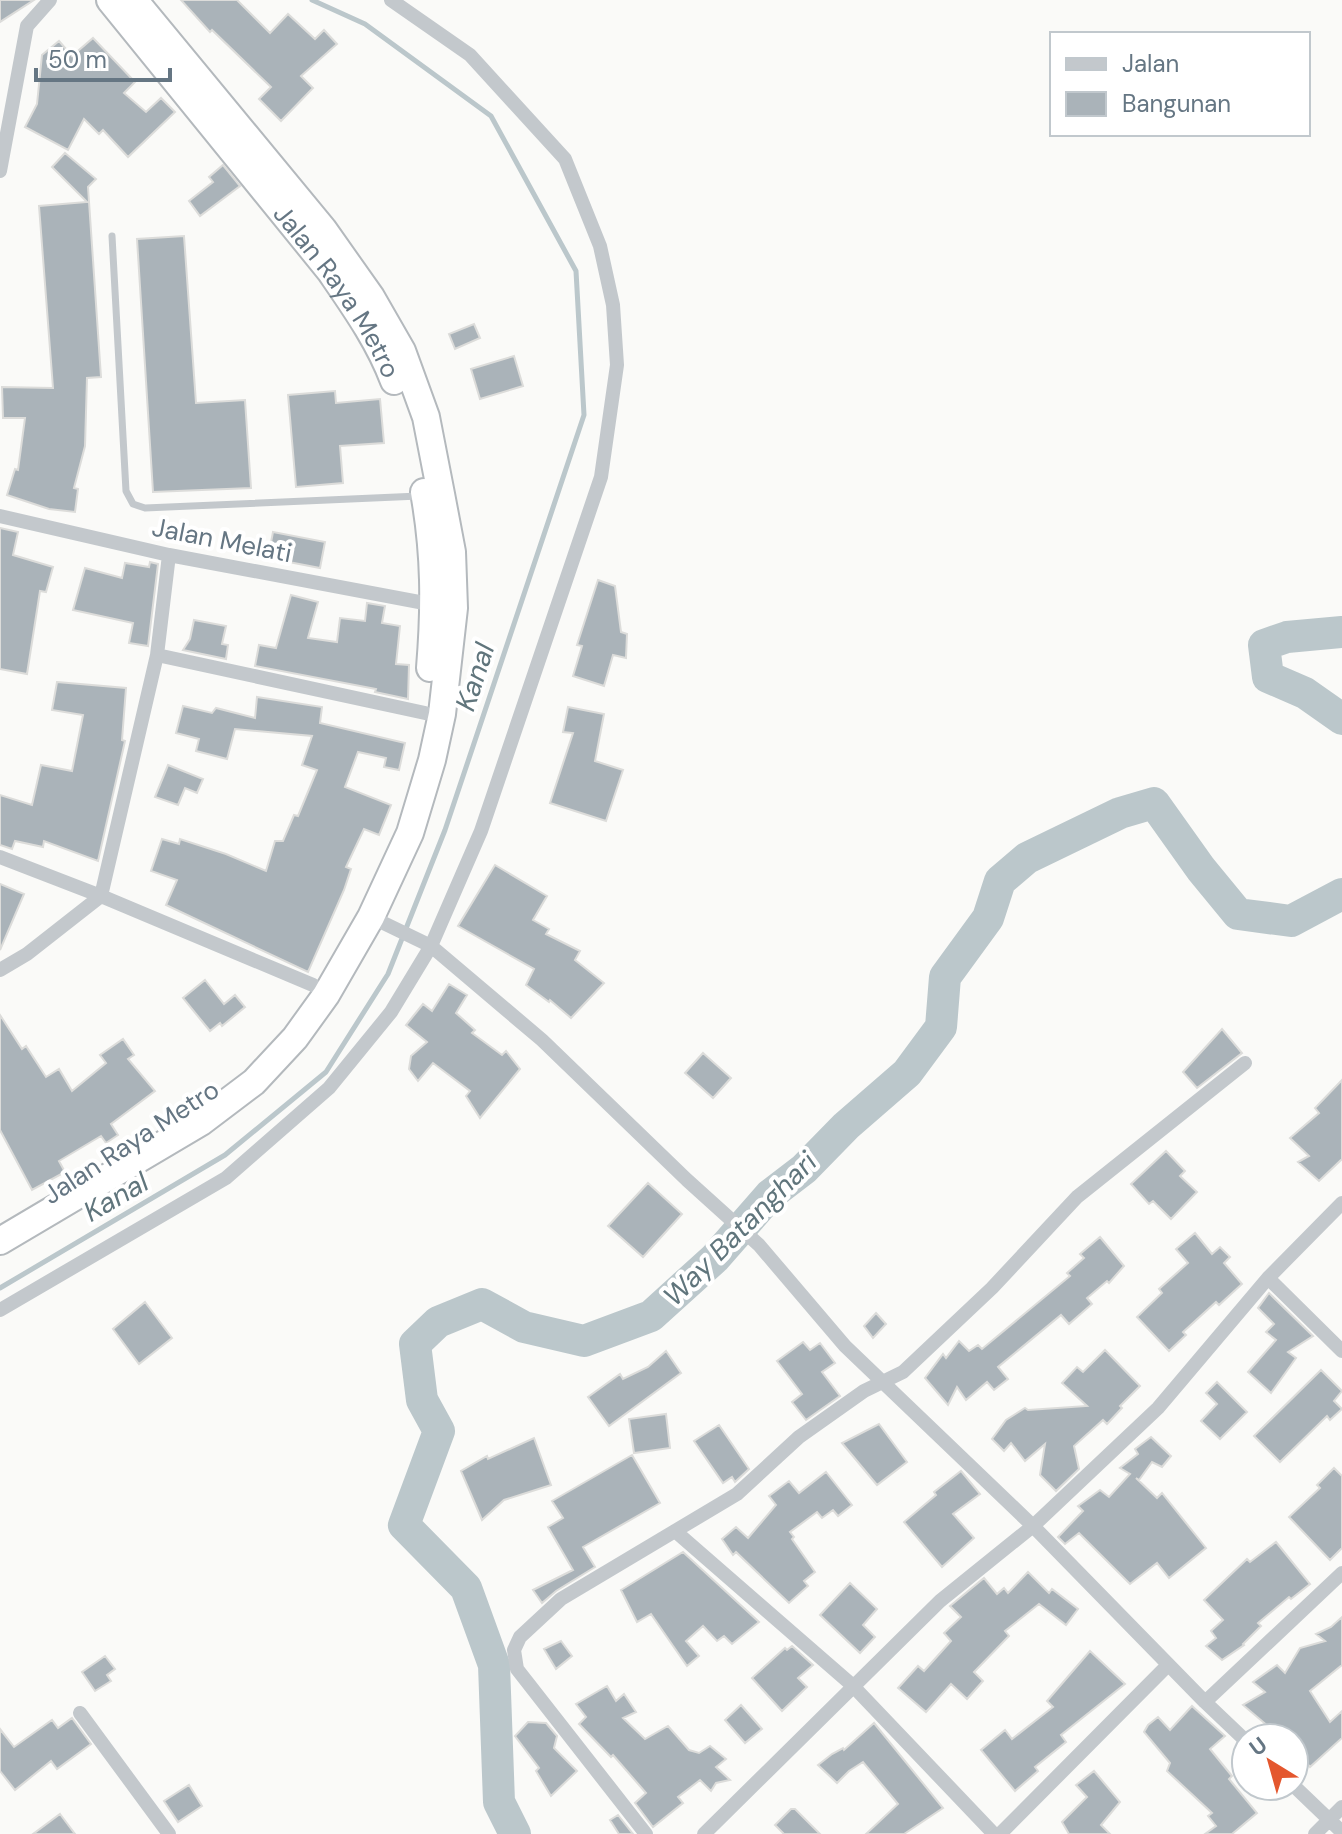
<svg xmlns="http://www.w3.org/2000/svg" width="1342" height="1834" font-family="'DM Sans',sans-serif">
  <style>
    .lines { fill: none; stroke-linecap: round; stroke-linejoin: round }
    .stream { stroke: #bbc7cb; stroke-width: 5 }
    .river { stroke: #bbc7cb; stroke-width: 32 }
    .building { fill: #aab3b9; stroke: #dcdcda; stroke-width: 2 }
    .highway-casing { stroke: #b4b9bd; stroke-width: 30 }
    .lane { stroke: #c3c8cc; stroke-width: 7 }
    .street { stroke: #c3c8cc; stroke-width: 14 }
    .highway { stroke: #fff; stroke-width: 26 }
    .labels { text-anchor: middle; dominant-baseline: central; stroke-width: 8; stroke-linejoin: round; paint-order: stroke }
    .street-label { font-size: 26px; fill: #657683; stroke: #fff }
    .water-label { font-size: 28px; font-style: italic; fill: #60757c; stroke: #fff }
  </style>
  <rect width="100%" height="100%" fill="#fafaf8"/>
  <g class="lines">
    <!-- stream -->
    <path class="stream" d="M0,1288L225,1155L326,1072L388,974L445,830L584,415L576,271L491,116L365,24L312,0"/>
    <!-- river -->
    <path class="river" d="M1342,632L1287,637L1264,645L1268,677L1305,693L1342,719
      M515,1834L499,1802L494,1665L466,1588L404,1525L439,1431L422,1400L415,1344L438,1322L482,1304L524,1327L584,1341L651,1316L715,1258L770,1195L804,1169L846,1126L907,1073L941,1027L945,977L988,918L1000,881L1027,858L1120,813L1154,803L1201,869L1238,914L1291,921L1342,894"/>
  </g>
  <!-- building -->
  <path class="building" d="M0,0H34L0,22Z
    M181,0H237L270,33L288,14L315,39L324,30L337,44L301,76L313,88L281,121L259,99L271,87L212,30L210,32Z
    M93,38L135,82L124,93L146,112L161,98L175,112L128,157L103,130L99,134L84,119L68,150L25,127L37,104L42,55L59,41L72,56Z
    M65,153L96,179L88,187L101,377L87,378L85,446L74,488L78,489L75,512L49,509L7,495L15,469L18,470L25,418H3L2,387L53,388L39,206L87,202L52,167Z
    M223,165L240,186L200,216L189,201L213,182L209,177Z
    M184,236L196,403L245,400L251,488L153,492L137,239Z
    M474,324L480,338L455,349L449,334Z
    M514,356L523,386L480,399L471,369Z
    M335,391L336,403L380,399L384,443L340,446L343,483L296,487L288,395Z
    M0,528L18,532L13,555L53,567L46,592L40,591L27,674L0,669Z
    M273,532L325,542L320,568L268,558Z
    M150,562L158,564L148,646L129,643L133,623L73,610L85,568L122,578L125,563L149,567Z
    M598,580L615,586L621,632L627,634L626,658L613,655L604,686L573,676L582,646L577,645Z
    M291,595L318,602L308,638L337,642L340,618L365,621L367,603L385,606L382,623L400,626L396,664L409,665L408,699L375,692L376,689L255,666L259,645L276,648Z
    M194,620L226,626L222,644L228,645L226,659L183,650L190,639Z
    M57,682L126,688L122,740L125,741L98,861L44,841L43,847L15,841L12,849L0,845V795L32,805L41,765L72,771L83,715L52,710Z
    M257,697L322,707L320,723L405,743L399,770L384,767L386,758L358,752L345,787L391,805L379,835L364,829L346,867L351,869L344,890L308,972L166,905L177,880L151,871L162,839L179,844L180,839L226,854L266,871L275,841H283L294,815L298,816L317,770L302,765L312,736L235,729L227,759L196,751L199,739L176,733L183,706L212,713L216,708L255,718Z
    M568,707L604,714L595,761L623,770L606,821L550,803L573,733L563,732Z
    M168,765L203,779L197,793L185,788L178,805L155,797Z
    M495,865L547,896L533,920L549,929L546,934L580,951L575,960L604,983L571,1018L550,1000L549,1002L526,985L534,969L458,926Z
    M0,884L24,894L0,950Z
    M205,980L224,1004L235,995L245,1007L222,1026L220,1023L210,1031L183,998Z
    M449,984L467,995L456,1013L475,1030L472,1033L502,1055L506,1051L520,1069L480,1118L466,1096L470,1091L433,1063L418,1081L409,1069L411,1056L427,1042L406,1025L423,1004L432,1011Z
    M0,1015L22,1049L26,1046L46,1077L59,1069L72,1091L106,1063L100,1055L123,1039L134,1055L128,1059L155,1091L111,1124L118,1135L106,1143L101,1136L59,1161L65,1172L32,1190L0,1130Z
    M1222,1029L1242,1053L1197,1088L1183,1072Z
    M703,1053L731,1078L713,1098L685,1073Z
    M1342,1080V1159L1319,1181L1298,1162L1309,1156L1290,1138L1319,1113L1315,1108Z
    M1166,1151L1185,1171L1180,1176L1197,1192L1171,1219L1153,1201L1149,1204L1131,1184Z
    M648,1183L682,1214L643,1257L608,1226Z
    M1195,1233L1212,1254L1220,1247L1230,1257L1224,1263L1242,1284L1219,1305L1216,1302L1183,1332L1186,1335L1169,1351L1137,1317L1162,1293L1159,1289L1188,1263L1176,1249Z
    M1100,1237L1124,1266L1109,1283L1107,1281L1087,1298L1092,1304L1069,1324L1061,1315L998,1367L1008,1379L994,1390L987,1382L966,1400L957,1387L948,1405L925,1378L943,1354L946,1358L959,1341L969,1351L978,1345L982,1349L1070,1276L1067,1273L1084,1258L1080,1254Z
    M1269,1293L1313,1336L1288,1352L1296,1358L1271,1393L1248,1372L1276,1340L1266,1332L1274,1324L1258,1308Z
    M145,1302L172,1338L139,1364L113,1329Z
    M876,1313L886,1324L873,1338L864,1326Z
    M803,1342L810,1350L820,1343L835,1363L822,1372L840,1396L806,1420L792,1402L802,1394L777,1361Z
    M1105,1350L1140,1386L1120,1406L1122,1408L1107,1424L1103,1420L1074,1446L1079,1469L1056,1491L1040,1475L1045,1444L1025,1461L1011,1443L1004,1451L992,1439L1006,1420L1025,1408L1028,1410L1087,1406L1062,1383L1077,1367L1083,1372Z
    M666,1351L681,1373L609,1426L588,1397L620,1374L623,1379L648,1367Z
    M1321,1370L1342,1391L1334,1401L1342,1409L1330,1420L1327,1416L1280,1462L1254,1436Z
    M1217,1382L1247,1412L1220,1439L1201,1421L1217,1404L1206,1393Z
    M666,1414L670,1448L634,1453L629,1419Z
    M879,1424L907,1462L877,1485L842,1443Z
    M719,1425L749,1469L735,1482L732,1477L723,1483L694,1441Z
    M1151,1437L1171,1456L1162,1467L1152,1462L1139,1480L1136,1478L1157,1498L1162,1493L1206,1548L1169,1578L1157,1563L1130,1584L1079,1533L1065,1544L1058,1537L1083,1511L1078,1506L1100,1490L1109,1497L1130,1474L1120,1468L1138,1454L1135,1449Z
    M534,1438L551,1485L504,1500L482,1520L461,1471L487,1456L488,1459Z
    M632,1455L660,1503L583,1547L595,1567L556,1591L542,1603L533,1590L573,1570L548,1527L563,1518L552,1501Z
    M1334,1468L1342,1476V1548L1330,1560L1289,1517L1320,1488L1317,1485Z
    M961,1471L980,1494L953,1514L974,1538L942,1567L904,1522L936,1495L934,1492Z
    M826,1472L852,1505L838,1516L833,1510L822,1518L817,1512L790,1532L794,1537L792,1539L815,1572L804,1581L808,1586L789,1603L736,1552L733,1555L722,1539L736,1527L748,1538L776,1505L769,1496L789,1481L799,1493Z
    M1276,1542L1310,1584L1291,1599L1289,1597L1258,1623L1261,1626L1243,1644L1244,1645L1222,1660L1206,1646L1216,1638L1211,1631L1223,1620L1204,1600L1247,1559L1250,1562Z
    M683,1552L759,1622L732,1644L724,1636L717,1641L703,1626L686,1641L699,1656L687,1666L651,1614L637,1622L621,1590Z
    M1028,1572L1049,1593L1052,1589L1078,1609L1066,1625L1039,1604L1005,1631L1009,1636L974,1672L983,1681L967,1699L951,1684L926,1712L898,1688L918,1666L924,1671L951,1641L944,1633L961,1617L950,1606L984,1578L997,1594L1004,1588L1008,1593Z
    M850,1583L877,1609L863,1625L875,1637L860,1653L820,1615Z
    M1342,1617V1665L1310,1691L1330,1722L1342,1711V1738L1310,1767L1294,1748V1738H1282L1243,1705L1265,1692L1253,1682L1277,1665L1285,1673L1300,1648L1325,1641L1316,1634L1331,1627Z
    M561,1641L572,1656L556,1669L544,1649Z
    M792,1646L813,1665L798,1678L807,1687L782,1711L752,1678L785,1648L787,1650Z
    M1090,1651L1125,1684L1061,1735L1066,1742L1035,1767L1038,1771L1015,1791L981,1750L1005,1730L1012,1739L1053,1707L1047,1701Z
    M105,1656L115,1669L107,1675L111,1681L95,1691L82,1672Z
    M607,1686L616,1701L624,1694L636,1712L623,1718L645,1739L668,1726L689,1750L699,1753L710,1746L726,1759L716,1767L730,1780L716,1783L711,1791L700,1780L678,1797L683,1803L653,1827L635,1803L646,1793L613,1755L611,1757L579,1724L586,1717L576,1704Z
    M741,1705L762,1729L745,1743L725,1720Z
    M1192,1706L1225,1736L1210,1749L1232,1776L1229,1779L1257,1813L1232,1834H1205L1216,1826L1208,1816L1212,1813L1167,1771L1170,1763L1144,1732L1148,1725L1158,1717L1170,1730Z
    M72,1718L91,1744L57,1769L51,1761L15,1790L0,1771V1729L14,1747L52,1720L58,1728Z
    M528,1722L546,1723L557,1736L554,1748L577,1771L551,1796L536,1771L539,1768L515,1736Z
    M874,1723L943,1808L904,1834H866L898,1804L863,1762L849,1771L837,1783L818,1765L832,1754L843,1748L844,1750Z
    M1094,1771L1120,1802L1101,1825L1110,1834H1069L1062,1822L1087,1797L1076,1785Z
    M189,1785L202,1806L178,1822L164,1801Z
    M791,1809H795L820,1834H784L775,1825Z
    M60,1814L75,1834H33Z
    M618,1815L633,1834H619L610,1820Z"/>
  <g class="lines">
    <!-- highway casing -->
    <g class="highway-casing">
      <g id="highway">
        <path id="s1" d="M110,0L330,271C354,306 379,341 394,381"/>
        <path d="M424,492C435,553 435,606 430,668"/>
        <path d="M0,1241L201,1122L254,1082L295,1038L326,995L371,917L410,833L432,760L442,714L454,608L452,552L441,494L426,417L402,351L371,297L323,229L134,0"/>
      </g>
    </g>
    <!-- lane -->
    <path class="lane" d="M112,236L126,491L133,504L145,508L419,496"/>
    <!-- street -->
    <path class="street" d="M0,171L27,26L50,0
      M0,516L169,555L435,605
      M157,655L425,713
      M0,857L101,896L313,985
      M371,917L431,946L542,1040L687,1180L759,1245L845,1346L1033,1526L1205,1702L1246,1741
      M0,970L27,954L101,896L157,655L169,555
      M1268,1278L1342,1351
      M0,1310L226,1178L329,1088L391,1012L431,946L481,831L601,477L617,365L613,305L600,246L565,159L470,55L391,0
      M675,1531L852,1685L994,1834
      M1205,1702L1342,1573
      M80,1713L169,1834
      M1294,1786L1342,1832
      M646,1834L517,1669L514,1650L520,1637L561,1599L737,1494L799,1437L864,1391L903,1372L992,1288L1077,1197L1245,1063
      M704,1834L940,1601L1033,1526L1158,1408L1268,1278L1342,1203
      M1000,1834L1168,1665
      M1315,1834L1342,1807"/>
    <!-- highway -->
    <use href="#highway" class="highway"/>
  </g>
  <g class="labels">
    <!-- street labels -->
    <g class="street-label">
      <text stroke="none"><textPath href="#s1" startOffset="370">Jalan Raya Metro</textPath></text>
      <text transform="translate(222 540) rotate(11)">Jalan Melati</text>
      <text transform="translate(131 1142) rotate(-33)">Jalan Raya Metro</text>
    </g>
    <!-- water labels -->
    <g class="water-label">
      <text transform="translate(475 677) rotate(-72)">Kanal</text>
      <text transform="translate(116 1197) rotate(-30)">Kanal</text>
      <text transform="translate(740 1229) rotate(-45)">Way Batanghari</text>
    </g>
  </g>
  <!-- legend -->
  <rect x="1050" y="32" width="260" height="104" fill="#ffffff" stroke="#c1c8cd" stroke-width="2"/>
  <rect x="1066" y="58" width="40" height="12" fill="#c3c8cc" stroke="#c1c8cd" stroke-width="2"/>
  <text x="1122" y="72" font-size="24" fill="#657683">Jalan</text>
  <rect x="1066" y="92" width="40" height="24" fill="#aab3b9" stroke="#c1c8cd" stroke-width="2"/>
  <text x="1122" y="112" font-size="24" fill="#657683">Bangunan</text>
  <!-- north arrow -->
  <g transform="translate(1270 1762) rotate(323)"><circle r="38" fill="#ffffff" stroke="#c1c8cd" stroke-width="2"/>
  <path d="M0-6L14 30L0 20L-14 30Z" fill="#e4572e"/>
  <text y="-12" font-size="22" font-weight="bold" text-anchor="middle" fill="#657683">U</text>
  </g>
  <!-- scale -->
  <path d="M36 68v12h134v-12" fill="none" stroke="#657683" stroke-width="4"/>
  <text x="48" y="68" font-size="24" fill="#657683" stroke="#ffffff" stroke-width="6" paint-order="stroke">50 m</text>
</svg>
